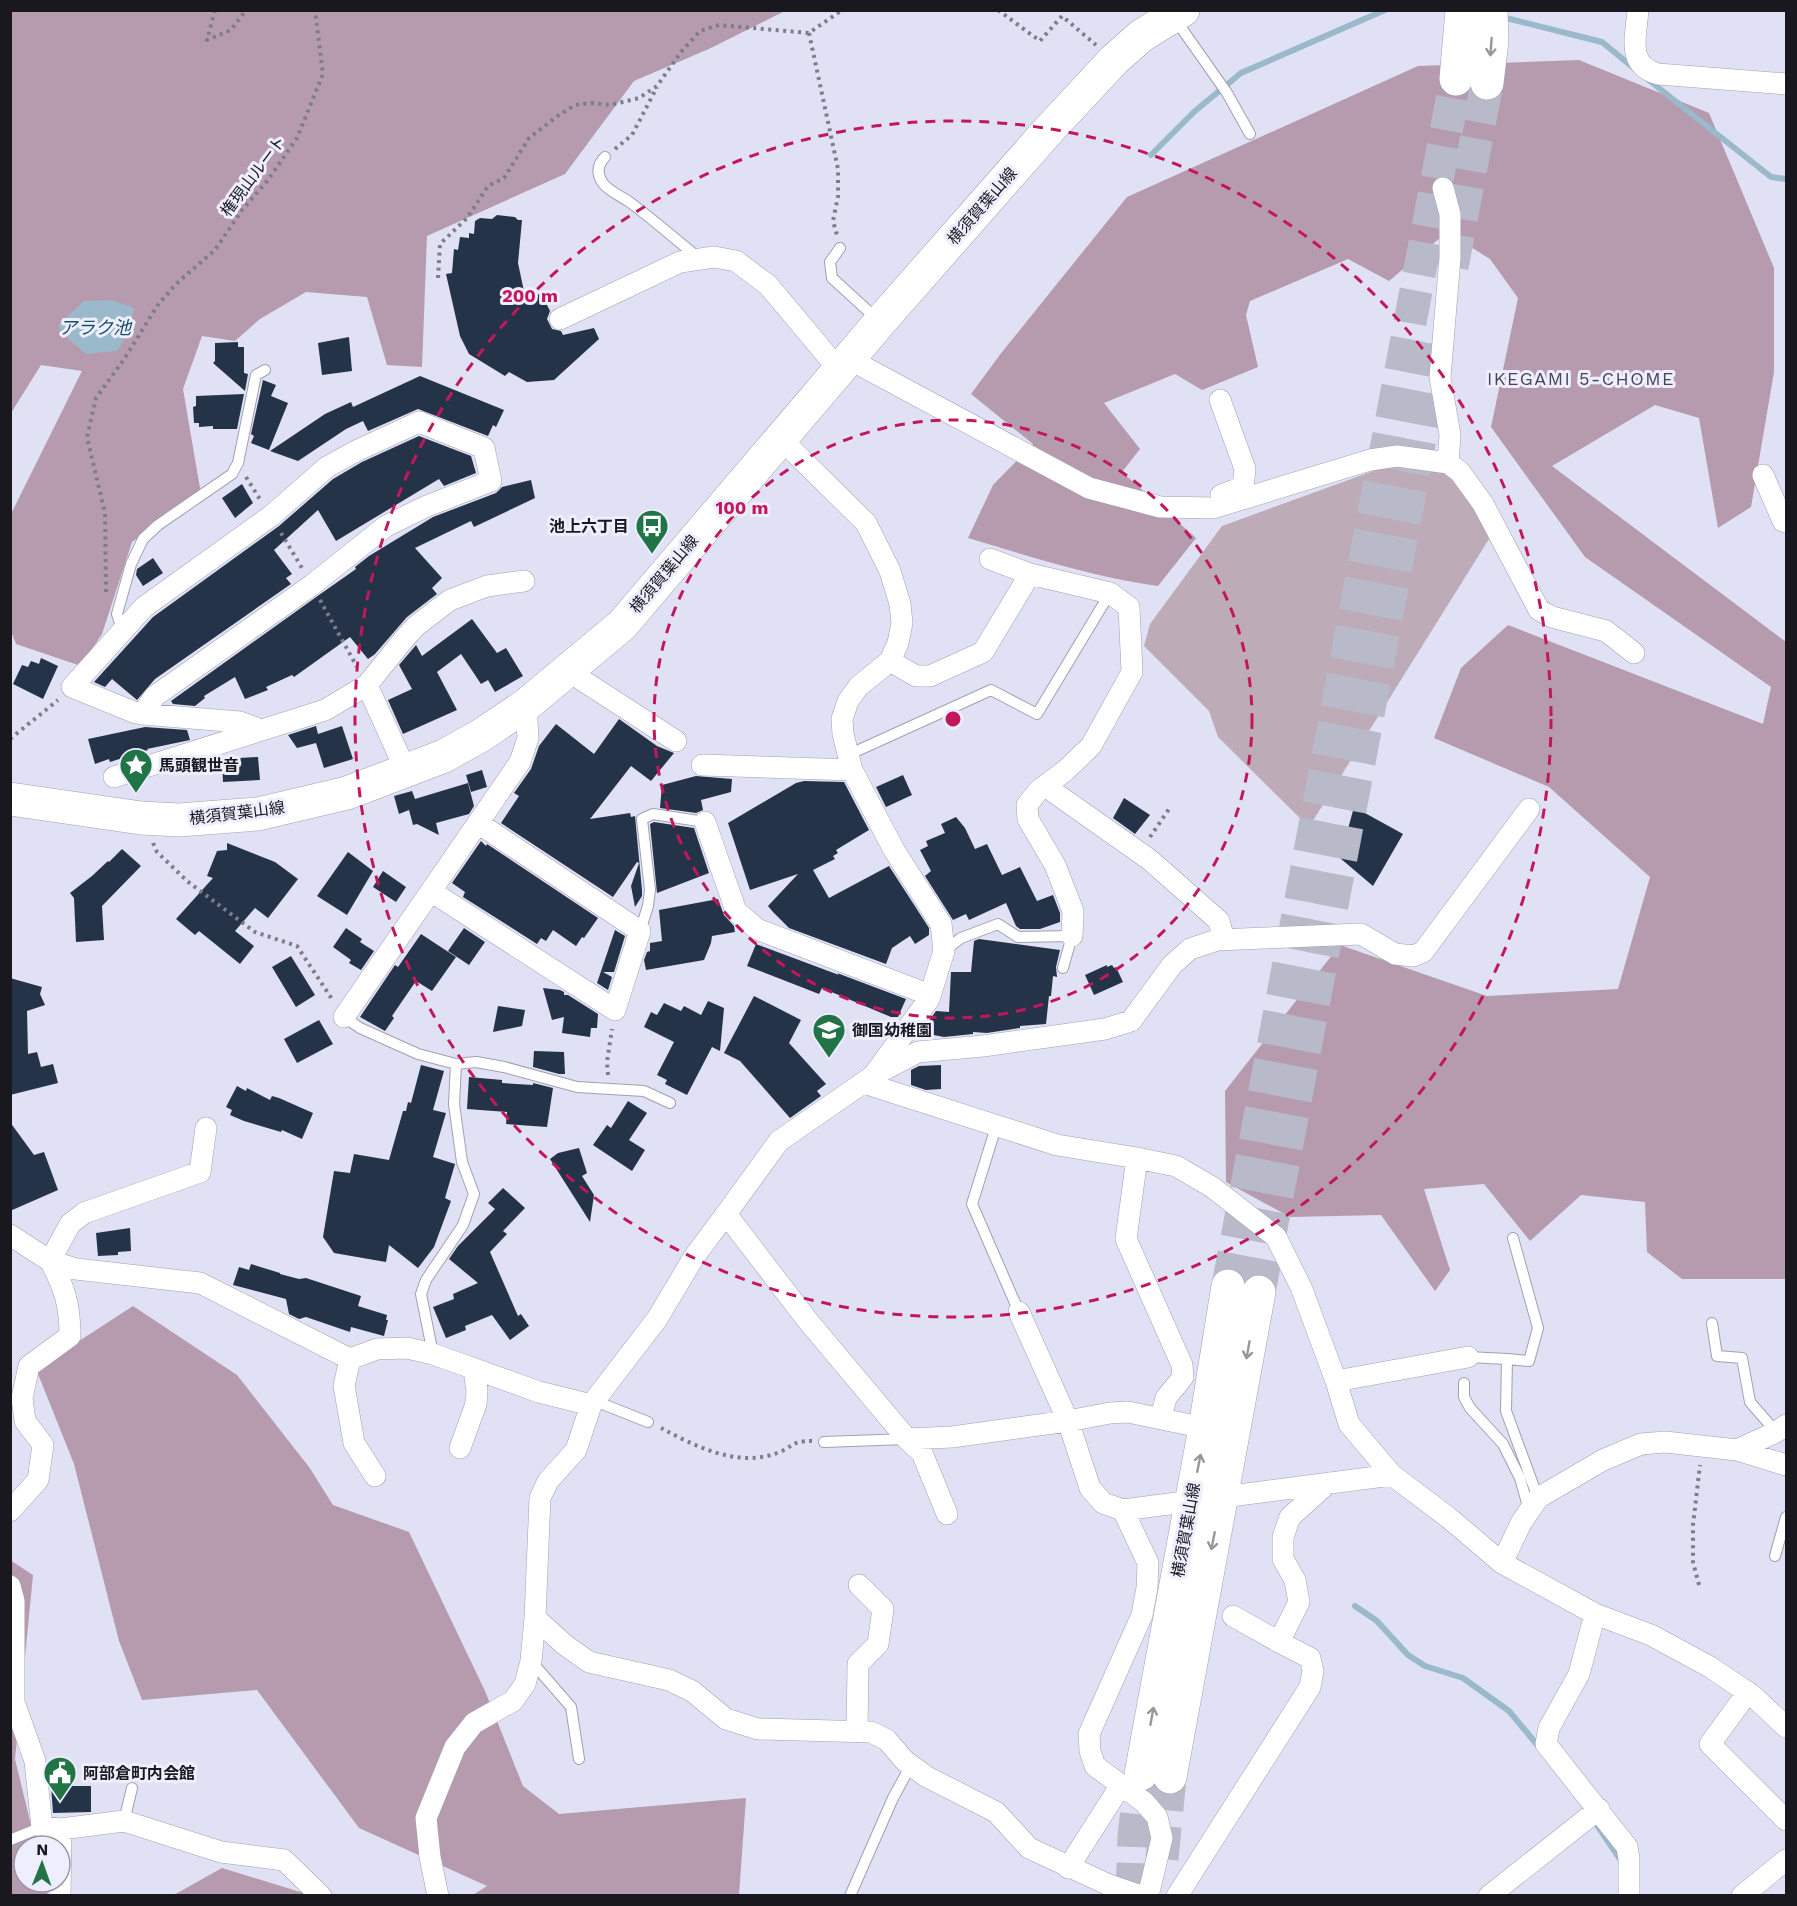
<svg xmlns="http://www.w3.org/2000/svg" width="1797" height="1906" font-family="'Work Sans','Noto Sans JP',sans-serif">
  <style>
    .green { fill: #beabb8 }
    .forest { fill: #b69bae }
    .water { fill: #9ab9ca }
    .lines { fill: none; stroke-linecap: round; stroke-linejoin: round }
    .stream { stroke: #9ab9ca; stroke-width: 6 }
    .building { fill: #253348 }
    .primary-tunnel { stroke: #b8b9c9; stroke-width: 33; stroke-dasharray: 33 16; stroke-linecap: butt }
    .lane-casing { stroke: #a0a0b2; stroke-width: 12 }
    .street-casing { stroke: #a0a0b2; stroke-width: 22 }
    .primary-casing { stroke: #a0a0b2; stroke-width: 34 }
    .path { stroke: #7d7d8a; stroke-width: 4; stroke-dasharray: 3 4.5; stroke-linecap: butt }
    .lane { stroke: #fff; stroke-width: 10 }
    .street { stroke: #fff; stroke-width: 21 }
    .primary { stroke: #fff; stroke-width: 33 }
    .oneway { stroke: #97979a }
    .ring { fill: none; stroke: #c2185b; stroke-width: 3; stroke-dasharray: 10 8 }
    .labels { text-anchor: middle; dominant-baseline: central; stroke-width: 6; stroke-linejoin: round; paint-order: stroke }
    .street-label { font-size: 16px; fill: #18181e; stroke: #eeeefe }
    .poi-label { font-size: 16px; font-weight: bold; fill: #18181e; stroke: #eeeefe; text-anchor: start }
    .water-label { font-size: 18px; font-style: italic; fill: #154e68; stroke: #eeeefe }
    .neighbourhood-label { font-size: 18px; letter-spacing: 1.5px; fill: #454554; stroke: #eeeefe }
    .centre { fill: #c2185b; stroke: #eeeefe; stroke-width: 3 }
    .ring-label { font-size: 18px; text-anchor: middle; font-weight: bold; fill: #c2185b; stroke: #eeeefe; stroke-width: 6; stroke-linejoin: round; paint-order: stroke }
  </style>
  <rect width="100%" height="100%" fill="#e0e1f4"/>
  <!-- green -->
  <path class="green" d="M1395,463L1437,469L1459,479L1494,531L1309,827L1218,737L1209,711L1144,646L1150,624L1222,526Z"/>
  <!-- forest -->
  <path class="forest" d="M11,11H785L711,48L634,81L565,174L427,236L422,367L387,365L367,297L306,292L260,319L235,341L202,336L183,389L201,494L132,542L102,634L81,666L16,644L10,629L12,580L10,516L82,371L41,365L11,413Z
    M1579,60L1709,113L1774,268V372L1751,507L1718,528L1699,418L1655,405L1552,466L1786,642V1279H1682L1647,1252L1645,1202L1581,1195L1530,1241L1484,1184L1424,1189L1450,1270L1435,1291L1381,1215L1290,1217L1226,1182L1225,1091L1340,945L1487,996L1618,989L1650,877L1549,787L1434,738L1461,668L1508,625L1763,724L1771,687L1585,557L1491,427L1518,298L1490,259L1447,232L1389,281L1348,259L1250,301L1246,315L1258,367L1202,390L1175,374L1104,403L1140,449L1122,472L1196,538L1158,586C1094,577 1031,557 968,538L993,485L1033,444L971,394L1002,352L1127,197L1418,66Z
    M133,1306L237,1375L309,1467L333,1505L409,1532L485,1691L523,1786L559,1814L746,1798L739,1895H473L487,1886L359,1828L257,1690L142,1700L119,1641L74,1464L36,1369Z
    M10,1560L33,1575L15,1759L36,1846H24V1882H45L48,1895H11Z
    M222,1868L310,1895L172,1896Z"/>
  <!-- water -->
  <path class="water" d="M112,300L134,308L130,329L117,351L86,354L64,335L58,325L84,301Z"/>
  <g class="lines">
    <!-- stream -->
    <path class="stream" d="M1502,17L1602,42L1635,69
      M1645,77L1771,177L1786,179
      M1151,155L1195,111L1241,73L1385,10
      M1355,1606L1377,1621L1408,1655L1425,1666L1463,1678L1509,1711L1539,1747
      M1597,1825L1620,1859"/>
  </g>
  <!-- building -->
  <path class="building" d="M497,215L515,217L518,220H522L518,263L526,301L541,293L550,311L547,319L552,329L561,331L563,335L594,328L599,339L554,380L527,382L509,372L505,376L469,354L460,336L446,274L452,273L454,249L458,250L460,237L469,238V233L474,234L475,221L480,218L492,219Z
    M349,337L352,371L322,375L318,343Z
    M238,342V347H244V373L248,374L245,391L213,363L215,361V343Z
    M420,376L504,410L496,427L493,425L488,436L418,409L368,431L363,421L346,429L298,461L270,451L325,414L351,402L353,407Z
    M263,380L276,385L271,396L288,403L269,450L251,443L254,436L251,434Z
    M244,394L237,429H213V426L199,427V423H194L193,407L196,406V396Z
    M419,436L471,456L476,473L444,486L439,479L336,541L318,510L274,550L292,574L286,578L291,584L155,679L137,700L112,679L105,687L94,682L153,617L279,526L333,479L362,462Z
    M531,480L535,498L474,527L471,521L415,548L442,578L432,588L437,594L407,617L375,654L368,659L350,637L294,677L292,675L266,687L268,690L245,699L235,677L204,696L205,698L195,706L173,704L171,701L319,595L356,569L355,567L369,556L433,517L496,493L502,487Z
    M242,484L253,503L235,518L222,498Z
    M153,558L163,573L143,586L136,575L137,569Z
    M472,619L497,653L506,648L523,676L495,692L488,680L481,684L461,654L437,672L457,710L403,734L388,700L412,689L399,665L416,645L422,656Z
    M41,658L58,666L43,699L13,684L22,665L28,667L31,661L39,664Z
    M619,719L657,746L674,753L651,781L631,766L590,819L630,813L631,817L635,816L642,890V896L635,907L631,886L639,863L637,862L613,897L501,823L519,796L514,793L531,769L539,746L556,724L594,754Z
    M316,726L318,734L342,726L353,759L324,768L316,743L297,748L288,735Z
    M145,727L187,730L190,740L147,749L148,750L110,762L109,759L95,764L88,739Z
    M258,757L260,780L223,782L222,759Z
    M482,770L487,787L471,792L466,775Z
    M903,775L912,795L886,807L876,787Z
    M696,776L732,779L731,792L701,800L703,810L696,813L660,808L662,785Z
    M804,781L844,782L869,830L836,850L838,853L833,856L835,859L813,870L829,898L889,866L929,928V935L915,944L910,936L892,948L886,964L789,928L773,912L768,906L798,874L750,890L728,823L796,783Z
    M468,783L474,806L469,814L436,823L439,835L417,824L413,825L409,810L399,814L394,796L412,791L415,799Z
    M1124,798L1150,815L1135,834L1113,818Z
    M1354,807L1403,834L1373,886L1340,858Z
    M956,817L965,828L975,849L987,844L1002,875L1020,867L1037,901L1053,895L1060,913V922L1040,929H1020L1016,926L1006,903L969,920L966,914L953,920L925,876L931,871L920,850L928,846L926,841L945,833L941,824Z
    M654,822L694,828L709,873L657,893L650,824Z
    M481,841L486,846L487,844L598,918L584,938L582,937L576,946L553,930L546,941L541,938L537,944L463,897L465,892L452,883Z
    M227,843L275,862L298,879L268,918L255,908L235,931L254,946L240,964L199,931L195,935L176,919L213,878L207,876L217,851L227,850Z
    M122,849L141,866L102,906L104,940L76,942L74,898L70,893L92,876L108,861L109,862Z
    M348,852L373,871L347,915L317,896Z
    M383,871L406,887L396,902L373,887Z
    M718,899L724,915L734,926L735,932L712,936L711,943L704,960L646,970L644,960L647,952L650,951V943L662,941L659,910Z
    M346,928L362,939L360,942L374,951L361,970L349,963L351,960L333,947Z
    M464,928L485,942L469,965L448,951Z
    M615,930L625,936L614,972H603L612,977L608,990L597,983Z
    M421,934L456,957L432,991L416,981L392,1016L394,1018L385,1031L360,1017L395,965L398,967Z
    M979,939L1060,950L1056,967L1057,977L1053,976L1051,996H1049L1046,1024L1020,1026V1028L987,1033L973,1032V1034L944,1037L923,1033L924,1028L936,1011L949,1012L951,972H971L974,941Z
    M756,944L839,975L837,973L906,999L898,1017H891L822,988L819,994L747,966Z
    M291,956L315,995L296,1007L272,967Z
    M1107,965V967L1112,965L1114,968L1116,967L1123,982L1094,995L1085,975Z
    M10,978L42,987L40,994L45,1005L27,1011L28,1054L37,1052L41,1067L53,1064L58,1083L10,1095Z
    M543,988L560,990L564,992V995H568L598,1014L597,1028H591L590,1037L562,1033L564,1017L552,1020Z
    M754,996L801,1020L789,1043L826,1084L817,1091L821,1096L790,1118L740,1061L724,1053Z
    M708,1001L724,1008L720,1051L712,1047L687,1095L665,1084L667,1080L657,1075L674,1042L644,1027L651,1012L657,1015L664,1003L681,1011L684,1006L701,1015Z
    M498,1006L525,1010L522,1026L493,1032Z
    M319,1020L333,1044L297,1063L284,1039Z
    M534,1051L564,1052L565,1074H559L533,1067Z
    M421,1065L444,1071L433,1110L446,1113L433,1157L455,1164L445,1198L451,1201L434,1247L418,1268L389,1245L386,1262L334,1253L323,1237L334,1171L350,1173L354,1154L389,1160L403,1111H406L408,1102L411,1103Z
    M941,1065V1089L926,1090L911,1085V1070L919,1066Z
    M469,1077L502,1080V1083L533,1085V1083L553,1088L547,1127L506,1124L507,1112L467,1109Z
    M237,1086L246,1091L247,1088L270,1100L272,1096L279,1098L313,1113L302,1139L282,1130L281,1132L244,1121L230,1115L232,1110L226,1107Z
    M628,1101L647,1113L629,1140L645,1150L632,1171L593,1145L607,1125L611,1128Z
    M10,1122L34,1155L44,1152L58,1190L10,1211Z
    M579,1148L587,1173L582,1176L594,1195L590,1222L550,1159L558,1153Z
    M503,1188L525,1208L503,1231L507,1234L490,1252L518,1316L521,1314L529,1326L510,1340L492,1315L465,1326L466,1330L446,1338L433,1307L454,1299L453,1294L478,1283L449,1259L458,1246L495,1209L488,1203Z
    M130,1228L131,1251L118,1252V1255L98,1256L96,1233Z
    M251,1264L280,1273V1274L299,1279L306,1278L361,1296L358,1306L387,1315L386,1320H388L384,1336L351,1327L350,1332L306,1317L299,1319L289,1314L286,1299L233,1285L239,1267L249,1270Z
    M51,1786H91V1812L53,1813Z"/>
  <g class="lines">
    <!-- primary-tunnel -->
    <path class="primary-tunnel" d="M1452,267L1487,83
      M1228,1286L1456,79
      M1259,1292L1439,338
      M1162,1859L1170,1777
      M1132,1896L1134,1837L1141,1774"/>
    <!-- lane casing -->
    <g class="lane-casing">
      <path id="lane" d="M1175,19L1227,93L1250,134
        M605,157C598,164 596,172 602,182C608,191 619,195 628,201C653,219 676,240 700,259
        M840,248L830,262L832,278L878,320
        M122,630L117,614L131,564L143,539L158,525L232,474L238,463L256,375L265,370
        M848,755L991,690L1037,714L1110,593
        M640,931L648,906L650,890L642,819L653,814L705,822
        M944,951L961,938L998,924L1018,937L1072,936L1063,968
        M344,1017L360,1028L418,1054L456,1064L476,1062L504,1067L577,1087L644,1091L670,1103
        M996,1127L972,1204L1019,1312
        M1712,1323L1717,1356L1742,1358L1750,1402L1776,1432
        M433,1354L421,1294L426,1280L463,1225L474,1194L462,1162L454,1104L456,1064
        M1468,1357L1507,1359L1506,1411L1538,1498
        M1507,1359L1529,1361L1538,1328L1513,1238
        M1464,1383V1397L1470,1408L1503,1444L1520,1478L1529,1510
        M595,1401L648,1422
        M824,1442L907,1439
        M1775,1556L1786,1517
        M531,1661L571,1707L579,1759
        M124,1821L132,1788
        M10,1840L42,1827
        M850,1896L893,1798L911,1765"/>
    </g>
    <!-- street casing -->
    <g class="street-casing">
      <path id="street" d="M1638,10C1636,37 1626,65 1658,74L1786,84
        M1443,188L1450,214V258L1440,377L1450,435L1448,463
        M560,319L680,262L714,257L736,261L768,285L840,371
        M849,359L1089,488L1160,507L1213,508L1370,460L1397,456L1448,463L1460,472L1483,504L1539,610L1552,617L1606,631L1634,653
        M1220,400L1245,469L1243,487L1221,495
        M1763,475L1783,521L1786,522
        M990,559L1030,574L1110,593L1129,607L1132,672L1091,746L1066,770L1038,791L1027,805L1028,819L1055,865L1073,911L1072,936
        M890,661L916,676H930L983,652L1030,574
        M568,671L676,741
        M367,685L406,771
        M142,714L155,696L312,585L386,526L427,506L491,481L484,448L419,422L356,451L327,467L271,516L144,607L72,687L136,713L142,714L240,722L261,730
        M702,765L852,770
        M114,777L325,710L367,685L404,639L416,626L450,600L487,586L524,581
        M1045,786L1150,860L1219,921L1224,939
        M705,822L736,911L757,929L930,995
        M432,892L615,1010L640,931L478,823
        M344,1017L520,762L528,738L526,705
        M878,1073L918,1052L983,1046L1105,1029L1131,1021L1172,965L1190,949L1217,940L1361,934L1395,954L1413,956L1423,952L1529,809
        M864,1083L1057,1145L1137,1158L1176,1166L1212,1187L1276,1237L1301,1287L1336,1381L1349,1424L1392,1475L1449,1518L1502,1563L1595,1614L1651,1635L1710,1667L1753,1696L1786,1727
        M1137,1158L1126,1239L1182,1365L1183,1377L1166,1398L1161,1417
        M726,1214L808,1321L907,1439L922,1453L947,1514
        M10,1235L50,1261L76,1269L200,1283L350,1359L377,1349L407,1348L433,1354L539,1392L591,1405
        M50,1261L70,1224L84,1213L200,1172L206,1128
        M1019,1312L1068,1421L1090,1488L1103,1503L1123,1510L1148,1563L1147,1588L1142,1615L1089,1734L1090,1751L1095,1766L1144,1802L1157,1817L1162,1838L1148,1896
        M350,1359L344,1386L354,1443L375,1476
        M1336,1381L1468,1357
        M907,1439L952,1437L1068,1421L1110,1413L1128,1412L1205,1428
        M460,1448L476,1404L477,1391L474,1370
        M1737,1450L1776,1432L1786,1425
        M1123,1510L1392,1475
        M10,1511L38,1480L43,1445L25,1421L22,1398L29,1366L70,1336C70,1306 65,1288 50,1261
        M1502,1563L1521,1523L1538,1498L1603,1460L1641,1444L1665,1442L1737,1450L1786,1465
        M10,1586L14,1601V1702L35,1761L42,1827L61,1829
        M1595,1614L1579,1674L1549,1728L1546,1744L1627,1847L1629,1859V1896
        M1233,1616L1279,1642L1299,1602L1295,1580L1283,1559V1537L1290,1517L1328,1483
        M535,1618L565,1645L589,1662L669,1680L692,1691L726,1719L758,1729L871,1732L887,1740L905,1761L927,1777L996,1812L1029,1848L1109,1885L1141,1896
        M1748,1692L1710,1744L1786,1820
        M857,1732L858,1664L878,1644L883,1609L859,1585
        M1068,1868L1121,1785
        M60,1896L61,1829L124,1821L221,1852L284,1860L321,1896
        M438,1896L430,1857L426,1818L455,1747L474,1723L513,1701L525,1684L531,1661L535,1618L540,1498L548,1481L576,1450L591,1405L657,1319L694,1257L726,1214L779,1141L873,1076L929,999L944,951L941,924L894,850L852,770L843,734L842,719L848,701L859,686L890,661L898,643L902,623L900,604L890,571L866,523L780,438
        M1177,1896L1310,1687L1313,1671L1310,1658L1279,1642
        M1489,1896L1599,1809
        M1742,1896L1786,1860"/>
    </g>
    <!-- primary casing -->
    <g class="primary-casing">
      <path id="primary" d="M1456,79L1462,10
        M1487,83L1492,40L1491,10
        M10,799L141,818L179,820L258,814L347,793L444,756L480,736L526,705L622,625L880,322L1046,133L1114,60L1141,36L1183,10
        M1141,1774L1205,1428L1228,1286
        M1170,1777L1259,1292"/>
    </g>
    <!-- path -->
    <path class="path" d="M215,10L207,40L231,30L246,10
      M998,10L1040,41L1062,16L1096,45
      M809,33L838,169V196L833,221L837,235
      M615,149L632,135L657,87
      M438,278L440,244L467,218L488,186L504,178L529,138L559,115L575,105L591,103L610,105L639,98L657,86L681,52L700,31L719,25L809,33L842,10
      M246,477L261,501
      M281,533L302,568
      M106,592L105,513L87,437L96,398L125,358L157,306L176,284L215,250L242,210L268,180L297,138L323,74L315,10
      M320,600L357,667
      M10,739L58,700
      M1150,837L1171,806
      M153,843L157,852L187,881L255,932L297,946L332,999
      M608,1075L607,1062L612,1029
      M661,1428C695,1446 737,1468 777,1453C794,1447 790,1441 812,1441
      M1699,1585L1693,1562V1525L1700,1465"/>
    <!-- lane -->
    <use href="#lane" class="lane"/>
    <!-- street -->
    <use href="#street" class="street"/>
    <!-- primary -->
    <use href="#primary" class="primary"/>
  </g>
  <!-- one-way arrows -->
  <defs><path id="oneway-shaft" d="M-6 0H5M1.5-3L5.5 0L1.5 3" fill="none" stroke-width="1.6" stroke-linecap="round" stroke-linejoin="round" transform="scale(1.5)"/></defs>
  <g class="oneway">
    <use href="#oneway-shaft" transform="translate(1491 47) rotate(94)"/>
    <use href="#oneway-shaft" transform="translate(1248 1350) rotate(100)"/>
    <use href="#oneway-shaft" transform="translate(1199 1463) rotate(-79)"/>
    <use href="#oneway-shaft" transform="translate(1213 1541) rotate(101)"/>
    <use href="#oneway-shaft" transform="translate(1152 1716) rotate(-80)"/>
  </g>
  <!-- distance rings -->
  <g class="ring">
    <circle cx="953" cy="719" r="299"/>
    <circle cx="953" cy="719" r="598"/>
  </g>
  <!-- icons -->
  <defs>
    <g id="bus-pin" transform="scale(1.725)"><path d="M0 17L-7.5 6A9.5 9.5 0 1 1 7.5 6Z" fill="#217445" stroke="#eeeefe"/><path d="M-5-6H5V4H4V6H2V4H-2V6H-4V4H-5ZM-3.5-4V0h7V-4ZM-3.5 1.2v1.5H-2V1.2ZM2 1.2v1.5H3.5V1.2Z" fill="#fff"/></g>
    <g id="sight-pin" transform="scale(1.725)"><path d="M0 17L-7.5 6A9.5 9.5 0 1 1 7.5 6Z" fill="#217445" stroke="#eeeefe"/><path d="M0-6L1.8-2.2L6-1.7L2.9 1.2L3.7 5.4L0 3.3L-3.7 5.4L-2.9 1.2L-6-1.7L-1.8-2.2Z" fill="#fff"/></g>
    <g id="school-pin" transform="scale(1.725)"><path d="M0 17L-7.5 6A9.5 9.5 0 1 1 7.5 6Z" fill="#217445" stroke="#eeeefe"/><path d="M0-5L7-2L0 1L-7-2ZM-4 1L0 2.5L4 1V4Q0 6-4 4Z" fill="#fff"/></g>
    <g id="civic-pin" transform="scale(1.725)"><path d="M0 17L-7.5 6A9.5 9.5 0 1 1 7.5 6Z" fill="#217445" stroke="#eeeefe"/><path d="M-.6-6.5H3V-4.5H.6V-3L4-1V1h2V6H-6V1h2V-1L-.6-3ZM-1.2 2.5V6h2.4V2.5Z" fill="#fff"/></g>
  </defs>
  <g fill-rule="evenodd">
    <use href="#bus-pin" x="652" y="526"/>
    <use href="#sight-pin" x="136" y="765"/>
    <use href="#school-pin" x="829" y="1030"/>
    <use href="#civic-pin" x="60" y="1773"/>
  </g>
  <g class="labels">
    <!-- street labels -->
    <g class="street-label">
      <text transform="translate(253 176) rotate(-53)">権現山ルート</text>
      <text transform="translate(982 206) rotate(-49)">横須賀葉山線</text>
      <text transform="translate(664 574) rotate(-50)">横須賀葉山線</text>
      <text transform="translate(237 813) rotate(-7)">横須賀葉山線</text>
      <text transform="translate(1186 1530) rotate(-80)">横須賀葉山線</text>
    </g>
    <!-- poi labels -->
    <g class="poi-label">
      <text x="629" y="526" text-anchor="end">池上六丁目</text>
      <text x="159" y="765">馬頭観世音</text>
      <text x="852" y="1030">御国幼稚園</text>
      <text x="83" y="1773">阿部倉町内会館</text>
    </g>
    <!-- water labels -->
    <g class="water-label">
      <text x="95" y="327">アラク池</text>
    </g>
    <!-- neighbourhood labels -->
    <g class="neighbourhood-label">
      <text x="1581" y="378">IKEGAMI 5-CHOME</text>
    </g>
  </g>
  <circle cx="953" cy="719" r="9" class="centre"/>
  <g class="ring-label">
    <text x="530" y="302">200 m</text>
    <text x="742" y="514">100 m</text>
  </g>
  <!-- border -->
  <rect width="1797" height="1906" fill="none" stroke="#18181e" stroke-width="24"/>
  <!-- north arrow -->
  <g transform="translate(42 1864) rotate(1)"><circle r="28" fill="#eeeefe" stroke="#9898a4" stroke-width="1.5"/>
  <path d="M0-4.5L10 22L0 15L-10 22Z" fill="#217445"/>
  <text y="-9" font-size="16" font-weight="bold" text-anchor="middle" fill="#18181e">N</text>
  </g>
</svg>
